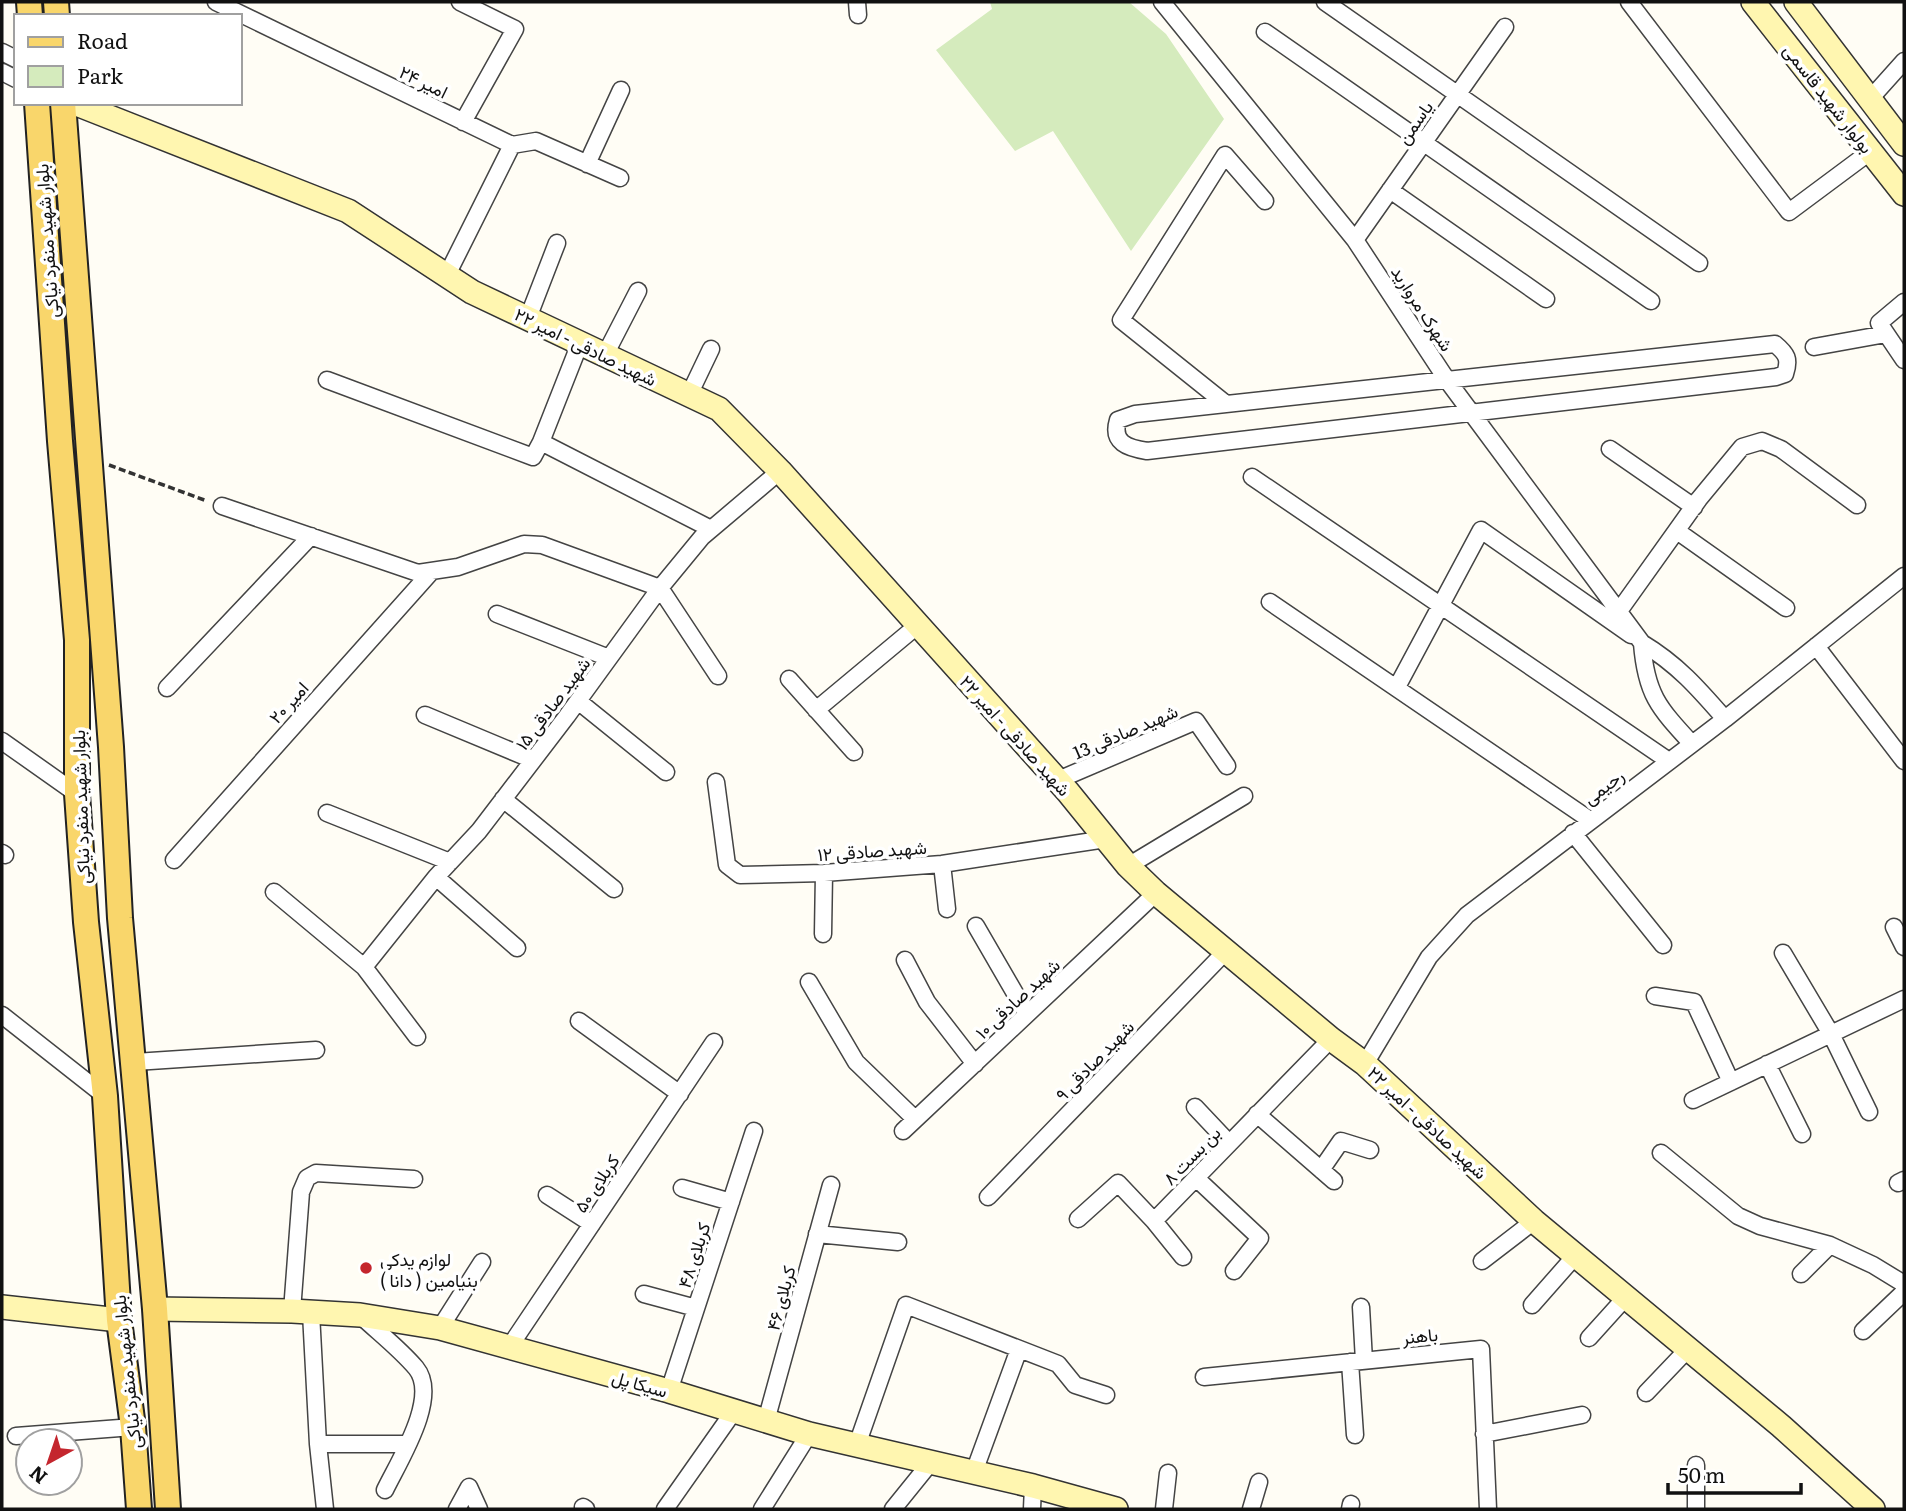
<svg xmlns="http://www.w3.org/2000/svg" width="1906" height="1511" font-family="Literata,Vazirmatn,serif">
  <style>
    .green { fill: #d5ebbd }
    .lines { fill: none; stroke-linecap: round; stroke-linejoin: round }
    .street-casing { stroke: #444; stroke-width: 19 }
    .secondary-casing { stroke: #333; stroke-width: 26 }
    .primary-casing { stroke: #222; stroke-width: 28 }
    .path { stroke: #333; stroke-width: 3.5; stroke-dasharray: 7 3.5; stroke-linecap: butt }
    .street { stroke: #fff; stroke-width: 16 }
    .secondary { stroke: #fff6b0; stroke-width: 23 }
    .primary { stroke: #f9d66b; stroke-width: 24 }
    .poi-dot { fill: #c4262e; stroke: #fff; stroke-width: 2.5 }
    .labels { text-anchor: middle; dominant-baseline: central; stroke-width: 7; stroke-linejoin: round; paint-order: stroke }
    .street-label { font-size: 18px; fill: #111; stroke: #fff }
    .poi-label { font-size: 18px; fill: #111; stroke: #fff; text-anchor: start }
  </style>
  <rect width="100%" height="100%" fill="#fffdf5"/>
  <!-- green -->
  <path class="green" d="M990,2H1129L1166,34L1224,119L1131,251L1053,131L1015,151L936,50L992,9Z"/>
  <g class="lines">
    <!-- street casing -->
    <g class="street-casing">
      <path id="street" d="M216,2L512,145L536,141L620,178
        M460,2L515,29L463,122
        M857,2L858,15
        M1162,2L1355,240L1447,380L1642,643C1677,664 1698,688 1725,719
        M1325,2L1699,263
        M1629,2L1789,212L1871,151
        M1265,32L1651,301
        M2,52L16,59
        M2,72L16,79
        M1870,99L1904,61
        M587,164L621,90
        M1390,190L1546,299
        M1355,240L1505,27
        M447,275L512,145
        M1904,302L1879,323L1904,360
        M528,318L557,243
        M1775,344C1787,354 1790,359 1785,374L1776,377L1147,451C1128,448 1111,443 1118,420L1135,414Z
        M1814,347L1886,334
        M605,355L638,291
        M327,380L533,457L541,442L711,529
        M689,395L711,349
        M1226,404L1121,320L1225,155L1265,201
        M541,442L580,343
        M1610,449L1694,507
        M1252,477L1669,761
        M222,506L418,573L458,567L524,544L542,545L660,588L718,676
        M1677,531L1786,608
        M1270,602L1590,820
        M1619,611L1699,499L1742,447L1762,441L1781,449L1857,505
        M497,614L609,658
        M1642,643C1646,694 1658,707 1692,744
        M1816,646L1904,761
        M789,679L854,752
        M1397,687L1481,530L1631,635
        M167,688L311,536
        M578,701L666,772
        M816,710L918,625
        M425,715L533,760
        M2,741L77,794
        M1058,780L1196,721L1227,766
        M716,782L727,865L740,875L824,873L942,864L1106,839
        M503,799L614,889
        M327,813L450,862
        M1573,833L1663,945
        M2,853L5,855
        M174,860L432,571
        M942,864L947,909
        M1128,866L1244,796
        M436,877L517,948
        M274,892L364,967L417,1037
        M976,926L1027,1014
        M1894,927L1904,947
        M823,934L824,873
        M1783,953L1831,1034L1869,1112
        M905,960L927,1002L975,1064
        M364,967L436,877L479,831L567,716L660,588L702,537L780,471
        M809,982L856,1062L915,1119
        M1655,996L1694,1002L1731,1082
        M2,1015L105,1096
        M579,1021L680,1094
        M135,1062L316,1050
        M1365,1064L1429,957L1467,915L1725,719L1904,576
        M1767,1064L1802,1134
        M1693,1100L1904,999
        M1195,1107L1229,1143
        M1257,1114L1334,1181
        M903,1131L1156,893
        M1661,1153L1738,1216L1760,1226L1830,1245L1873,1265L1904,1284
        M1321,1170L1341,1141L1370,1150
        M1196,1178L1260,1238L1234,1271
        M1898,1183L1904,1180
        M682,1188L731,1202
        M547,1195L592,1224
        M988,1197L1227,950
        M1078,1219L1118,1183L1154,1221L1331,1039
        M1154,1221L1183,1257
        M817,1234L898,1242
        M1482,1261L1534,1221
        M1801,1274L1830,1245
        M644,1294L696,1308
        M1532,1305L1576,1255
        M1361,1307L1364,1361
        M292,1311L301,1192L307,1178L316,1173L414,1179
        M311,1313L318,1444L325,1509
        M360,1315C378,1332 400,1349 416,1368C440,1397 399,1461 385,1490
        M440,1328L482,1262
        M1863,1331L1904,1292
        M1589,1338L1626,1297
        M510,1346L714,1042
        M1350,1362L1355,1435
        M1204,1377L1481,1349L1488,1509
        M669,1391L754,1131
        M1646,1393L1688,1349
        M766,1421L831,1185
        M1484,1434L1582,1415
        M16,1436L133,1427
        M318,1444H407
        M857,1445L906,1305L1058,1364L1075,1385L1106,1395
        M974,1472L1019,1349
        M583,1507L586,1509
        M457,1509L469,1487L479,1509
        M665,1509L734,1411
        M762,1509L809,1434
        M893,1509L931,1462
        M1032,1509L1033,1486
        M1164,1509L1168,1473
        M1251,1509L1259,1482
        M1350,1509L1351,1504
        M1696,1509V1465"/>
    </g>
    <!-- secondary casing -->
    <g class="secondary-casing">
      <path id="secondary" d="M1753,2L1904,194
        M1796,2L1904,144
        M74,103L348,211L472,292L719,409L780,471L1068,792L1128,866L1156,893L1331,1039L1365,1064L1534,1221L1781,1426L1873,1509
        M2,1307L119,1320
        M155,1309L292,1311L360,1315L440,1328L669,1391L809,1434L1033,1486L1116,1509"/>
    </g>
    <!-- primary casing -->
    <g class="primary-casing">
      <path id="primary" d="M29,2L30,16
        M56,2L57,16
        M37,103L60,441L77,640V794L86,922L105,1096L119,1320L133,1427L139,1509
        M63,103L111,747L120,918L155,1309L168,1509"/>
    </g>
    <!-- path -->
    <path class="path" d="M109,465L207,501"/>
    <!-- street -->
    <use href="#street" class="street"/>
    <!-- secondary -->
    <use href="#secondary" class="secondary"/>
    <!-- primary -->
    <use href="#primary" class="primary"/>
  </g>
  <!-- markers -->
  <circle class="poi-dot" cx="366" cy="1268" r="7"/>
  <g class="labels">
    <!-- street labels -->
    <g class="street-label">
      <text transform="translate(424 81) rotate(26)">امیر ۲۴</text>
      <text transform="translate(1829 98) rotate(52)">بولوار شهید قاسمی</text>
      <text transform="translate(1414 122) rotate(-55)">یاسمن</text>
      <text transform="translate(46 241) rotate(-94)">بلوار شهید منفرد نیاکی</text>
      <text transform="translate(1423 308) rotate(57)">شهرک مروارید</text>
      <text transform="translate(586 346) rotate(26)">شهید صادقی - امیر ۲۲</text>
      <text transform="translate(288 702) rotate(-48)">امیر ۲۰</text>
      <text transform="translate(552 703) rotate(-53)">شهید صادقی ۱۵</text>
      <text transform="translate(1125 731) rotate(-23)">شهید صادقی 13</text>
      <text transform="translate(1016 735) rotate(48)">شهید صادقی - امیر ۲۲</text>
      <text transform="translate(1603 786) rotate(-37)">رحیمی</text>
      <text transform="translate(80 807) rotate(-92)">بلوار شهید منفرد نیاکی</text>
      <text transform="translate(872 850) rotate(-4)">شهید صادقی ۱۲</text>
      <text transform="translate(1017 998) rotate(-43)">شهید صادقی ۱۰</text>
      <text transform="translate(1094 1060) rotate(-46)">شهید صادقی ۹</text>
      <text transform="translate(1428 1122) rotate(43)">شهید صادقی - امیر ۲۲</text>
      <text transform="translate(1191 1155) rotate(-46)">بن بست ۸</text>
      <text transform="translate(596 1183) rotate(-56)">کربلای ۵۰</text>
      <text transform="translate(693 1255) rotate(-72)">کربلای ۴۸</text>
      <text transform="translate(780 1298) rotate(-75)">کربلای ۴۶</text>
      <text transform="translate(1420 1335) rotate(-6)">باهنر</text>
      <text transform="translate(126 1372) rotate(-96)">بلوار شهید منفرد نیاکی</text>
      <text transform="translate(640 1383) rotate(16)">سیکا پل</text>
    </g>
    <!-- poi labels -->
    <g class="poi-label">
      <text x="380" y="1258">لوازم یدکی<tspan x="380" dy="21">بنیامین ( دانا )</tspan></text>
    </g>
  </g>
  <!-- border -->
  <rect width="1906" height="1511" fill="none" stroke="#111111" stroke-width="7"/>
  <!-- legend -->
  <rect x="14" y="14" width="228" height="91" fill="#ffffff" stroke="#a0a0a0" stroke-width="2"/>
  <rect x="28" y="37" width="35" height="10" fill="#f9d66b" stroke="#a0a0a0" stroke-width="2"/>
  <text x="77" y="49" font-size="21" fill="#111111">Road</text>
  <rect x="28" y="66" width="35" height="21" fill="#d5ebbd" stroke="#a0a0a0" stroke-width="2"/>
  <text x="77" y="84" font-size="21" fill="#111111">Park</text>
  <!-- north arrow -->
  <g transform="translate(49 1462) rotate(220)"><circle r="33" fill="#ffffff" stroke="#a0a0a0" stroke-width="2"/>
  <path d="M0-5L12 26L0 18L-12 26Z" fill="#c4262e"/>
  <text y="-10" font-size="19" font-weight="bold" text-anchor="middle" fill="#111111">N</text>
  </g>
  <!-- scale -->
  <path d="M1668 1483v10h133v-10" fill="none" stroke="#111111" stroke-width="3.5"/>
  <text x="1678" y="1483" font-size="21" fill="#111111" stroke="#ffffff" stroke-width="5" paint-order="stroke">50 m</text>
</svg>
